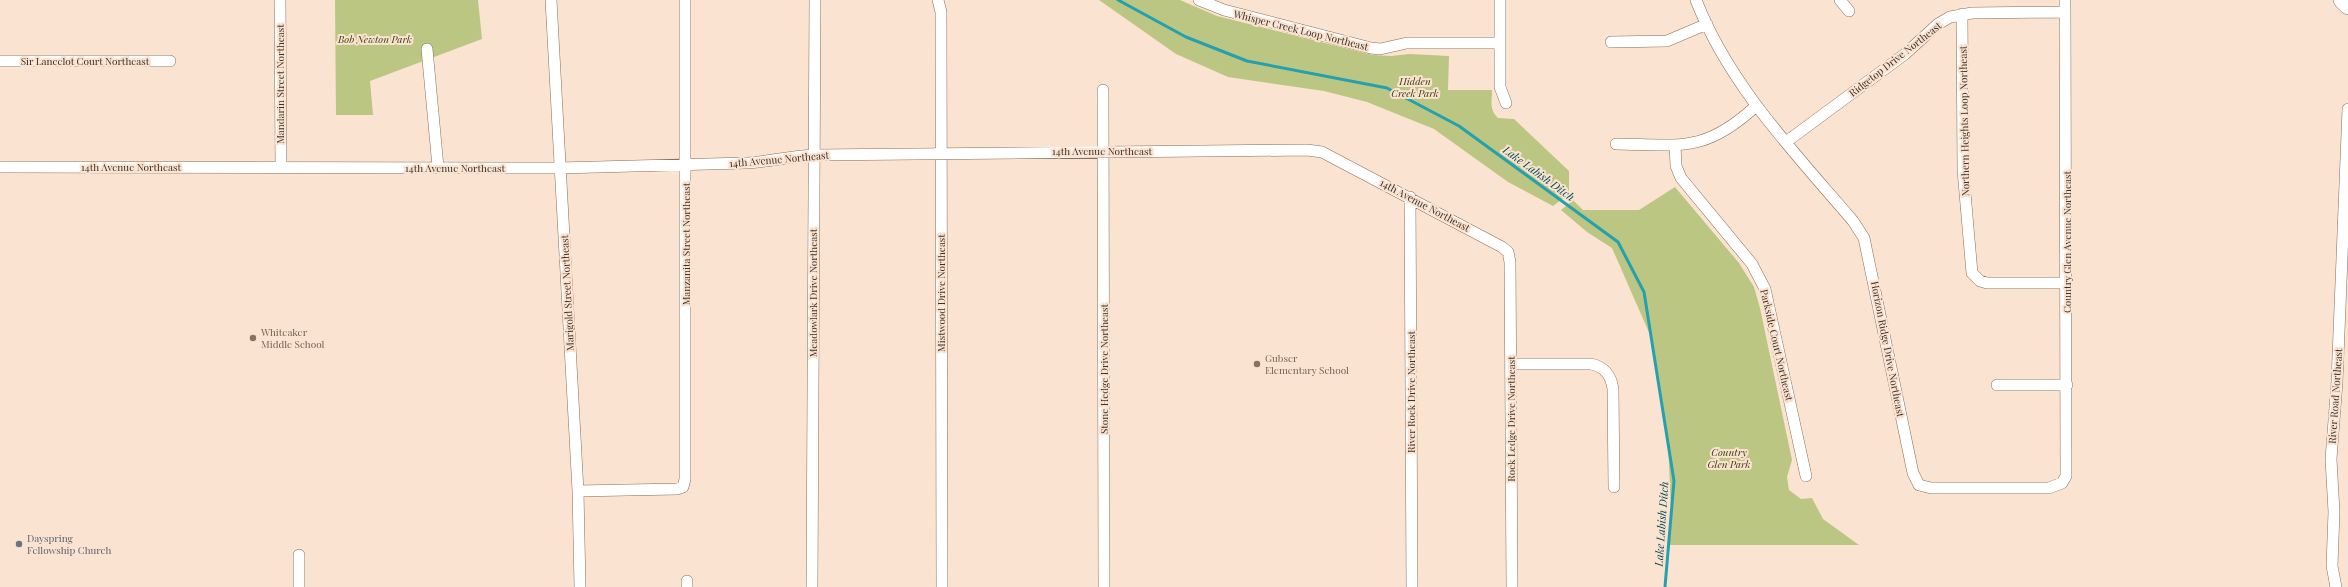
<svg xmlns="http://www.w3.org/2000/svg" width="2348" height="587" font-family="'Playfair Display',serif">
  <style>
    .green { fill: #bcc683 }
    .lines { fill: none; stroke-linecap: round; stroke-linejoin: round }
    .stream { stroke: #24a0ae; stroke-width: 3 }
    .minor-casing { stroke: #886e59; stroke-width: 12 }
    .primary-casing { stroke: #886e59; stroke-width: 18 }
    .minor { stroke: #fff; stroke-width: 11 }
    .primary { stroke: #fff; stroke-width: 17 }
    .education-dot { fill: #8d6e63; stroke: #fbe3d1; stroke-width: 1.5 }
    .worship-dot { fill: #6b7280; stroke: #fbe3d1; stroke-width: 1.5 }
    .labels { text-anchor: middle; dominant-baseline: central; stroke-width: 4; stroke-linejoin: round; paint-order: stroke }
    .street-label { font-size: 10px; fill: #3c3027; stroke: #fbe3d1 }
    .park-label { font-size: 10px; font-style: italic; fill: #373c10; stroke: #fbe3d1 }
    .education-label { font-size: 10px; fill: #785e54; stroke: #fbe3d1; text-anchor: start }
    .worship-label { font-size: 10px; fill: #5b616d; stroke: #fbe3d1; text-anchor: start }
    .water-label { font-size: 11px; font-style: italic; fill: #024b52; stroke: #fbe3d1 }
  </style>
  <rect width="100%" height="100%" fill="#fbe3d1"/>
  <!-- green -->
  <path class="green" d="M335,0H478L482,39L370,81L373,115H336Z
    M1099,0H1180L1217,16L1373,55L1391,56L1410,54L1449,56L1448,90H1492C1492,102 1489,109 1498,118L1514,119L1569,171V194L1553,206L1508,182L1434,129L1367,102L1324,91L1228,77L1176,54Z
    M1675,187L1739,263L1754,287L1760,308L1792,460L1787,477L1789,490L1801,499L1812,498L1823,519L1859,545H1667L1671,512L1668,441L1659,378L1651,337L1612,248L1587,232L1561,210L1573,200L1583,210H1639Z"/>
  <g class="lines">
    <!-- stream -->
    <path class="stream" d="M1118,0L1186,37L1247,61L1387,88L1459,126L1618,242L1644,292L1674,481L1665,587"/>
    <!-- minor casing -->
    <g class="minor-casing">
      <path id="minor" d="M280,0L281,167
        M551,0L578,491L580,587
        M938,0L941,12L942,587
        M1199,0L1224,10L1371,48L1380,49L1407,43H1500
        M1500,0V87L1506,103
        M1696,0C1729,85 1795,153 1853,221L1864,238L1913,473L1919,485L1931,488H2049L2062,483L2066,476L2065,0
        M1840,0L1849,11
        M1962,14L1963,170L1972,273L1980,281L1987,283H2067
        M1611,42L1667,41L1707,24
        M427,49L438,167
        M0,61H170
        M1103,90L1104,587
        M1786,142L1905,54L1938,24L1950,17L1972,13L2065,12
        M1616,144C1681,145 1705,153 1756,106
        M1675,145L1676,166L1681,178L1752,264L1765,289L1806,476
        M0,167L560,168L745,163C768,162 791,156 814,155L1307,150L1322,152L1502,247L1508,252L1510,262L1512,587
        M1410,197L1412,587
        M1511,364H1591C1605,367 1611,375 1613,389L1614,487
        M1997,385H2067
        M578,491L677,489L683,487L685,479V0
        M299,587V555
        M687,587V581
        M812,587L815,0
        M2336,587L2332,566L2334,512L2331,459L2337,382L2348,109"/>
    </g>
    <!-- primary casing -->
    <g class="primary-casing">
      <path id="primary" d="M2342,0L2348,6"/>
    </g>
    <!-- minor -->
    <use href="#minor" class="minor"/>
    <!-- primary -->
    <use href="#primary" class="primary"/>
  </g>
  <!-- markers -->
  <g class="education-dot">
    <circle cx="253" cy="338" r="4"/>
    <circle cx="1257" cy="364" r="4"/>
  </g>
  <circle class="worship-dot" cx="19" cy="544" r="4"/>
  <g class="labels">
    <!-- street labels -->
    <g class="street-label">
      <text transform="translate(1301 30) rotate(14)">Whisper Creek Loop Northeast</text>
      <text transform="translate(1895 59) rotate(-38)">Ridgetop Drive Northeast</text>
      <text x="85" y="61">Sir Lancelot Court Northeast</text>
      <text transform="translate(280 84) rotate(-90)">Mandarin Street Northeast</text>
      <text transform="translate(1964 121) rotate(-91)">Northern Heights Loop Northeast</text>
      <text x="1102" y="151">14th Avenue Northeast</text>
      <text transform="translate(779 159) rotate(-5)">14th Avenue Northeast</text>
      <text x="131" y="167">14th Avenue Northeast</text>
      <text x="455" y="168">14th Avenue Northeast</text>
      <text transform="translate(1425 205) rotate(28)">14th Avenue Northeast</text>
      <text transform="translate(2067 242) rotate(-90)">Country Glen Avenue Northeast</text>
      <text transform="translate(686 244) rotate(-90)">Manzanita Street Northeast</text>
      <text transform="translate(567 293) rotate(-93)">Marigold Street Northeast</text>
      <text transform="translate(813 293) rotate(-90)">Meadowlark Drive Northeast</text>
      <text transform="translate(941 293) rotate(-90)">Mistwood Drive Northeast</text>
      <text transform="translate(1777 345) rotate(77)">Parkside Court Northeast</text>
      <text transform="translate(1888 349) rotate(79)">Horizon Ridge Drive Northeast</text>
      <text transform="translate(1104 369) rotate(-90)">Stone Hedge Drive Northeast</text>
      <text transform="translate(1411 392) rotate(-90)">River Rock Drive Northeast</text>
      <text transform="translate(2335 396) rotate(-86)">River Road Northeast</text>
      <text transform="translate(1511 419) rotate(-90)">Rock Ledge Drive Northeast</text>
    </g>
    <!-- park labels -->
    <g class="park-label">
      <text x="375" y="39">Bob Newton Park</text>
      <text x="1415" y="81">Hidden<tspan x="1415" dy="12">Creek Park</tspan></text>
      <text x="1729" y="452">Country<tspan x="1729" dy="12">Glen Park</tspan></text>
    </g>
    <!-- education labels -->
    <g class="education-label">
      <text x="261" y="332">Whiteaker<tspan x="261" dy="12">Middle School</tspan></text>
      <text x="1265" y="358">Gubser<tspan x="1265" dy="12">Elementary School</tspan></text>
    </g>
    <!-- worship labels -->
    <g class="worship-label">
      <text x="27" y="538">Dayspring<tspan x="27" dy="12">Fellowship Church</tspan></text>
    </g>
    <!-- water labels -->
    <g class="water-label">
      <text transform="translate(1539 173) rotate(36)">Lake Labish Ditch</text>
      <text transform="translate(1661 524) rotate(-86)">Lake Labish Ditch</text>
    </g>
  </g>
</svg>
